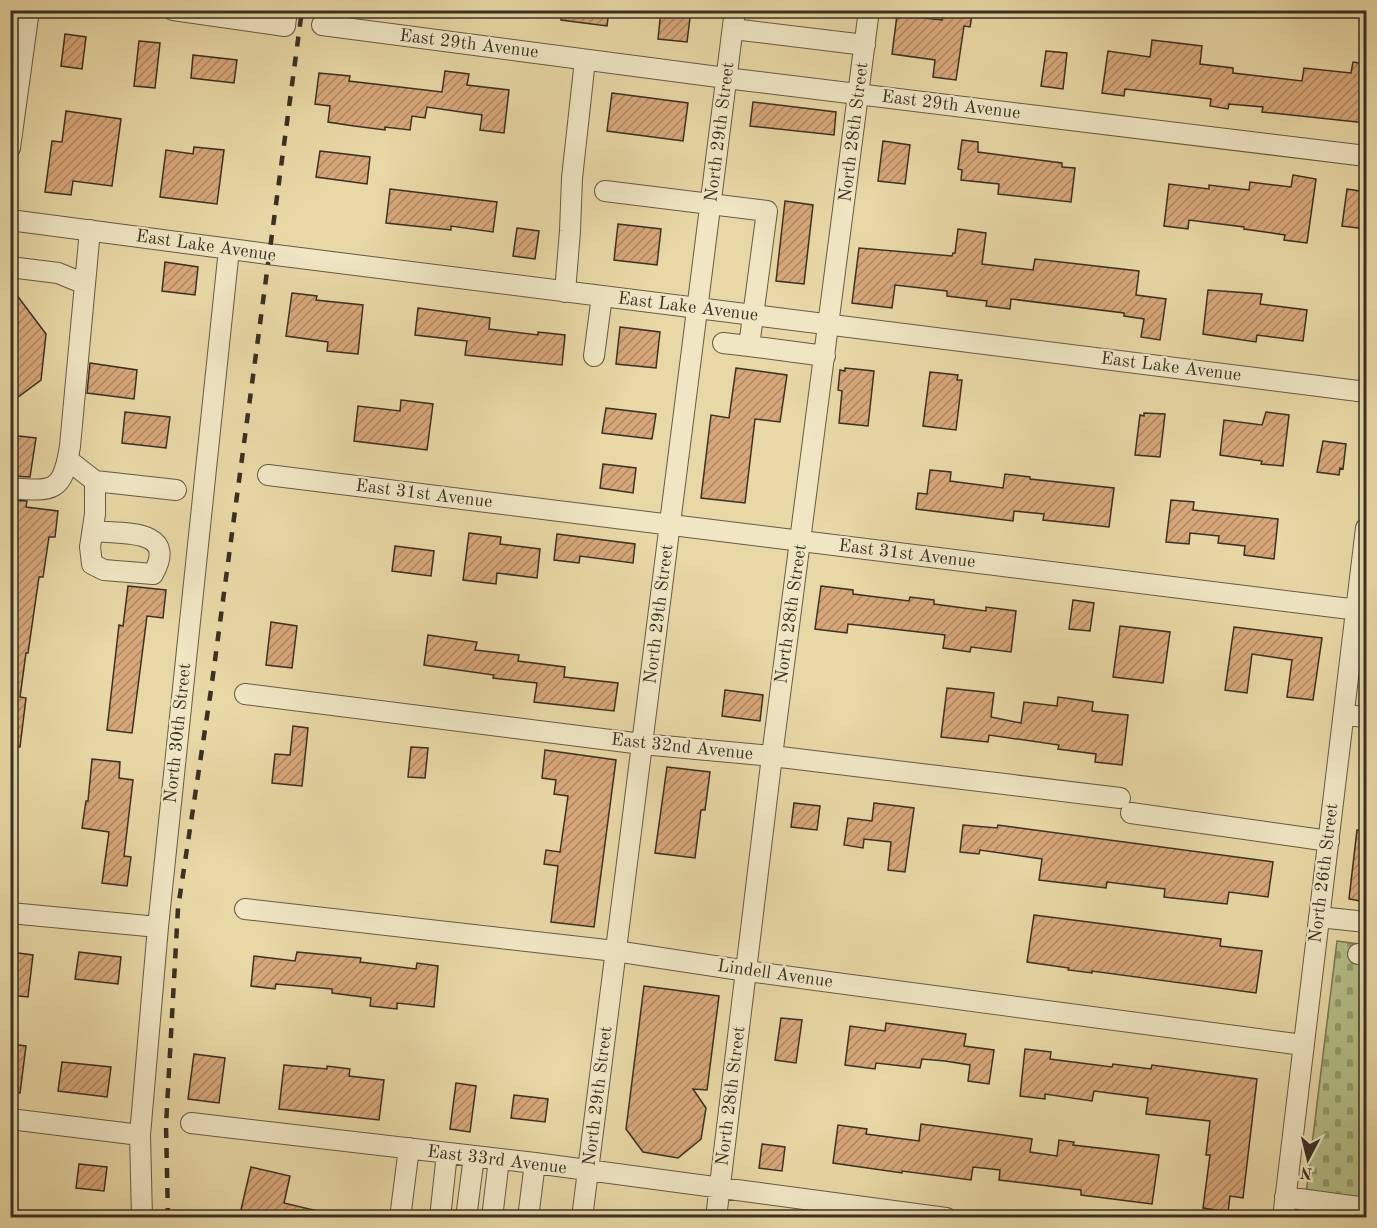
<svg xmlns="http://www.w3.org/2000/svg" width="1377" height="1228" font-family="'Old Standard TT',serif">
  <style>
    .cemetery { fill: url(#cemetery-stones); stroke: #787856; stroke-width: 1.5 }
    .building { fill: url(#building-hatch); stroke: #3a3025; stroke-width: 1.5 }
    .lines { fill: none; stroke-linecap: round; stroke-linejoin: round }
    .minor-casing { stroke: #665a45; stroke-width: 22 }
    .minor { stroke: #f0e6c4; stroke-width: 20 }
    .rail { stroke: #3a3025; stroke-width: 4.5; stroke-dasharray: 10 10; stroke-linecap: butt }
    .labels { text-anchor: middle; dominant-baseline: central; stroke-width: 4.5; stroke-linejoin: round; paint-order: stroke }
    .street-label { font-size: 18px; fill: #3a3025; stroke: #f0e6c4 }
  </style>
  <defs>
    <pattern id="cemetery-stones" width="16" height="16" patternUnits="userSpaceOnUse" patternTransform="scale(1.5)"><rect width="16" height="16" fill="#b5bf87"/><path d="M2 7V4a2 2 0 0 1 4 0v3zM10 15v-3a2 2 0 0 1 4 0v3z" fill="#949c6e"/></pattern>
    <pattern id="building-hatch" width="6" height="6" patternUnits="userSpaceOnUse" patternTransform="scale(1.5)"><rect width="6" height="6" fill="#d7a779"/><path d="M-1 1l2-2M0 6l6-6M5 7l2-2" fill="none" stroke="#af8863"/></pattern>
  </defs>
  <rect width="100%" height="100%" fill="#e8d8a5"/>
  <filter id="stains"><feTurbulence type="fractalNoise" baseFrequency=".00333" numOctaves="4"/><feColorMatrix values="0 0 0 0 .2 0 0 0 0 .09 0 0 0 0 .02 0 0 0 .5 -.17"/></filter>
  <radialGradient id="worn" r=".72"><stop offset=".6" stop-color="#630" stop-opacity="0"/><stop offset="1" stop-color="#630" stop-opacity=".3"/></radialGradient>
  <!-- cemetery -->
  <path class="cemetery" d="M1337,941L1366,945V1217L1303,1218Z"/>
  <!-- building -->
  <path class="building" d="M561,10H609L607,26L561,20Z
    M661,10H691L687,42L658,39Z
    M944,10H973L970,27L964,26L956,80L933,77L935,60L892,54L897,15L942,20Z
    M65,34L86,37L82,69L61,66Z
    M1152,40L1202,46L1200,64L1233,68V73L1302,81L1304,68L1351,73L1353,62L1366,64V123L1262,112L1263,107L1229,104L1228,109L1210,106L1211,99L1125,89L1124,96L1102,93L1108,51L1150,57Z
    M139,41L160,43L155,88L134,86Z
    M1046,51L1067,53L1063,89L1041,86Z
    M193,55L237,60L234,83L191,78Z
    M445,71L469,74L467,85L509,90L504,133L480,130L482,115L427,107L425,118L412,116L410,130L385,127V130L354,126L328,122L330,106L315,104L319,73L350,76L349,81L442,92Z
    M612,93L688,103L683,141L607,131Z
    M753,102L836,112L834,135L750,126Z
    M66,111L121,119L112,186L73,181L71,195L45,192L52,141L62,142Z
    M962,140L978,142V152L1062,163V167L1075,168L1071,202L998,194L999,184L961,180L962,170L958,169Z
    M883,141L910,145L905,184L878,181Z
    M194,147L224,150L217,204L160,197L166,150L193,154Z
    M320,151L370,157L367,184L316,177Z
    M1293,175L1316,179L1307,243L1284,240L1285,235L1244,229V227L1189,220L1188,229L1164,226L1169,184L1209,189V185L1249,190L1250,182L1291,187Z
    M390,189L497,202L493,232L451,226V230L386,223Z
    M1347,189L1366,192V229L1342,226Z
    M785,201L813,205L804,284L776,281Z
    M618,224L661,229L657,265L614,260Z
    M517,228L539,231L535,259L513,256Z
    M958,229L986,233L982,264L1033,270L1035,259L1139,271L1136,295L1166,299L1160,340L1141,337L1144,319L1124,316V313L1011,299L1010,309L986,306L987,301L947,296V291L895,285L892,308L852,303L859,248L952,256L953,253H955Z
    M165,262L198,267L195,295L162,291Z
    M10,286L46,334L41,380L10,403Z
    M1208,290L1262,294L1260,304L1307,310L1303,341L1257,335L1256,342L1203,334Z
    M292,293L317,296L316,300L363,305L358,354L327,351L328,342L286,336Z
    M418,308L490,318L489,329L538,335V332L565,335L562,365L465,355L467,341L415,335Z
    M620,327L660,332L656,368L616,364Z
    M90,363L137,370L134,399L87,393Z
    M736,368L787,375L780,422L755,419L745,503L701,498L711,415L729,418Z
    M845,368L874,371L868,426L839,423L842,391L838,390L840,370L845,371Z
    M930,372L958,375L957,380H962L956,430L923,426Z
    M401,400L433,404L427,450L354,441L358,406L400,411Z
    M606,408L656,414L652,439L602,433Z
    M125,412L170,417L166,448L122,443Z
    M1266,412L1289,415L1283,466L1261,464L1262,461L1220,455L1224,420L1262,425Z
    M1144,413L1165,414L1160,457L1135,455L1140,415L1144,416Z
    M10,435L36,438L30,477L10,476Z
    M1323,441L1346,444L1343,469L1340,468L1339,475L1317,472Z
    M603,464L636,468L633,493L600,488Z
    M930,470L951,472L950,481L1003,488L1005,474L1030,477V479L1114,488L1109,527L1043,520L1044,514L1014,511L1013,521L916,509L918,493L927,494Z
    M10,500L27,501L26,507L58,511L55,537H49L43,577H39L28,653H26L20,697L26,698L20,747L10,746V558L14,532H10Z
    M1171,500L1194,502L1193,510L1278,519L1274,559L1244,555L1245,546L1218,543L1219,536L1190,533L1189,544L1166,542Z
    M469,533L501,537L500,544L540,549L537,578L497,573L496,584L463,580Z
    M557,534L635,544L633,563L580,556L579,563L554,560Z
    M395,546L434,551L431,576L392,571Z
    M128,586L166,590L163,618L147,616L132,733L107,730L119,625L123,626Z
    M821,586L853,590V594L909,601L910,597L934,600V604L986,611V607L1016,611L1011,652L971,647L970,652L943,648L945,635L884,628L848,624L847,633L815,629Z
    M1073,600L1094,603L1090,631L1069,629Z
    M271,622L297,626L292,668L266,665Z
    M1120,626L1170,632L1163,683L1113,677Z
    M1234,627L1322,638L1313,700L1287,697L1292,660L1252,654L1247,693L1225,690Z
    M428,635L477,642L475,650L519,655L518,661L565,667L564,677L618,683L614,711L534,702L537,683L493,678L494,675L424,665Z
    M947,688L994,693L991,717L1021,723L1024,702L1057,706L1058,697L1093,702L1092,711L1128,715L1122,765L1095,762L1096,754L1058,749L1059,745L989,735L988,742L941,737Z
    M725,690L763,695L760,721L722,716Z
    M293,726L308,728L302,786L272,783L275,754L290,755Z
    M411,747L428,748L425,778L408,777Z
    M545,750L616,760L594,927L551,922L558,866L544,864L546,850L560,852L568,796L554,794L556,780L542,778Z
    M92,759L120,762L119,778L133,780L124,856L131,857L127,886L102,883L109,832L82,828L86,801H88Z
    M667,767L710,772L705,810H701L695,858L655,853Z
    M794,803L820,806L817,830L791,827Z
    M874,803L914,808L905,872L888,870L891,842L864,839L863,848L844,845L848,818L872,821Z
    M963,825L997,828L998,825L1273,862L1268,897L1229,892L1227,904L1164,897L1165,889L1107,882L1106,888L1039,880L1042,859L980,850L979,854L960,852Z
    M1357,830H1366V902L1349,899Z
    M1034,915L1221,939L1220,946L1262,951L1256,993L1092,971V973L1068,970L1069,968L1027,962Z
    M10,952L33,955L28,997L10,995Z
    M79,952L121,957L118,984L75,979Z
    M297,952L361,958L360,962L416,969L417,963L438,966L434,1007L397,1003V1009L370,1006L371,998L332,993V989L276,984L275,989L251,986L254,956L295,961Z
    M644,986L719,996L707,1090L693,1089L706,1108L701,1139L678,1158L643,1152L626,1129Z
    M781,1018L802,1020L796,1063L775,1060Z
    M886,1023L966,1034L964,1046L994,1050L989,1084L968,1081L970,1065L945,1061L922,1059L920,1068L876,1063L875,1069L845,1065L850,1026L885,1031Z
    M10,1044L26,1046L20,1093L10,1092Z
    M1025,1049L1051,1052L1050,1059L1112,1067L1113,1064L1151,1069L1152,1065L1257,1079L1243,1198L1230,1196L1228,1212L1203,1208L1210,1155H1206L1210,1121L1146,1114L1148,1098L1094,1091L1092,1101L1045,1094V1099L1020,1096Z
    M194,1054L225,1058L219,1103L188,1099Z
    M62,1062L111,1067L107,1097L58,1091Z
    M284,1065L327,1069V1066L350,1069L349,1076L384,1080L379,1120L279,1109Z
    M456,1083L476,1086L470,1132L450,1129Z
    M514,1095L548,1099L545,1122L511,1118Z
    M921,1124L1032,1139L1030,1152L1057,1156L1059,1140L1074,1142L1073,1145L1159,1155L1152,1204L1081,1195V1190L999,1180L1000,1170L973,1167L971,1180L902,1171V1173L833,1163L838,1125L867,1129L866,1134L919,1141Z
    M762,1144L785,1147L782,1171L759,1168Z
    M79,1164L107,1167L104,1191L76,1188Z
    M251,1167L290,1176L284,1203L322,1212V1218H239Z"/>
  <g class="lines">
    <!-- minor casing -->
    <g class="minor-casing">
      <path id="minor" d="M173,10L285,26L287,10
        M322,25L726,78L1366,156
        M733,29L865,45
        M10,148L29,10
        M605,191L767,211L749,346L825,356
        M10,220L268,254L1366,392
        M10,267L58,273L85,284
        M565,292L570,231L572,178L585,60
        M723,343L749,346
        M594,356L602,296
        M68,460L95,481V514L90,547L92,564L104,570L153,574C179,528 122,534 93,531
        M268,475L1366,611
        M95,481L176,490
        M10,488C54,492 63,492 70,446L90,230
        M245,694L642,744L772,756L1120,798
        M1344,715L1366,717
        M1131,813L1329,841
        M245,909L615,951L747,971L1303,1045
        M10,913L158,927
        M1319,917L1366,922
        M1358,954H1366
        M10,1119L140,1135
        M191,1123L535,1163L946,1218
        M1285,1197L1366,1208
        M142,1218L140,1135L158,927L229,249
        M400,1218L409,1148
        M440,1218L447,1153
        M466,1218L474,1156
        M492,1218L499,1159
        M528,1218L535,1163
        M582,1218L735,10
        M716,1218L772,756L869,10
        M1283,1218L1366,528"/>
    </g>
    <!-- minor -->
    <use href="#minor" class="minor"/>
    <!-- rail -->
    <path class="rail" d="M168,1218L166,1125L178,908L211,690L302,10"/>
  </g>
  <g class="labels">
    <!-- street labels -->
    <g class="street-label">
      <text transform="translate(469 44) rotate(7)">East 29th Avenue</text>
      <text transform="translate(951 105) rotate(7)">East 29th Avenue</text>
      <text transform="translate(720 132) rotate(-83)">North 29th Street</text>
      <text transform="translate(854 132) rotate(-83)">North 28th Street</text>
      <text transform="translate(206 246) rotate(8)">East Lake Avenue</text>
      <text transform="translate(688 307) rotate(7)">East Lake Avenue</text>
      <text transform="translate(1171 367) rotate(7)">East Lake Avenue</text>
      <text transform="translate(424 494) rotate(7)">East 31st Avenue</text>
      <text transform="translate(907 554) rotate(7)">East 31st Avenue</text>
      <text transform="translate(659 614) rotate(-83)">North 29th Street</text>
      <text transform="translate(791 614) rotate(-82)">North 28th Street</text>
      <text transform="translate(178 733) rotate(-84)">North 30th Street</text>
      <text transform="translate(682 747) rotate(6)">East 32nd Avenue</text>
      <text transform="translate(1324 873) rotate(-83)">North 26th Street</text>
      <text transform="translate(775 974) rotate(8)">Lindell Avenue</text>
      <text transform="translate(598 1096) rotate(-83)">North 29th Street</text>
      <text transform="translate(731 1096) rotate(-83)">North 28th Street</text>
      <text transform="translate(497 1160) rotate(7)">East 33rd Avenue</text>
    </g>
  </g>
  <!-- margin -->
  <rect width="1377" height="1228" fill="none" stroke="#e8d8a5" stroke-width="36"/>
  <rect x="12" y="12" width="1353" height="1204" fill="none" stroke="#3a3025" stroke-width="3"/>
  <rect x="18" y="18" width="1341" height="1192" fill="none" stroke="#3a3025" stroke-width="1.5"/>
  <!-- north arrow -->
  <g transform="translate(1308 1159) rotate(187)" stroke="#f0e6c4" stroke-width="4.5" paint-order="stroke">
  <path d="M0-4.5L10 22L0 15L-10 22Z" fill="#3a3025"/>
  <text y="-9" font-size="16" font-weight="bold" text-anchor="middle" fill="#3a3025">N</text>
  </g>
  <rect width="100%" height="100%" filter="url(#stains)"/>
  <rect width="100%" height="100%" fill="url(#worn)"/>
</svg>
